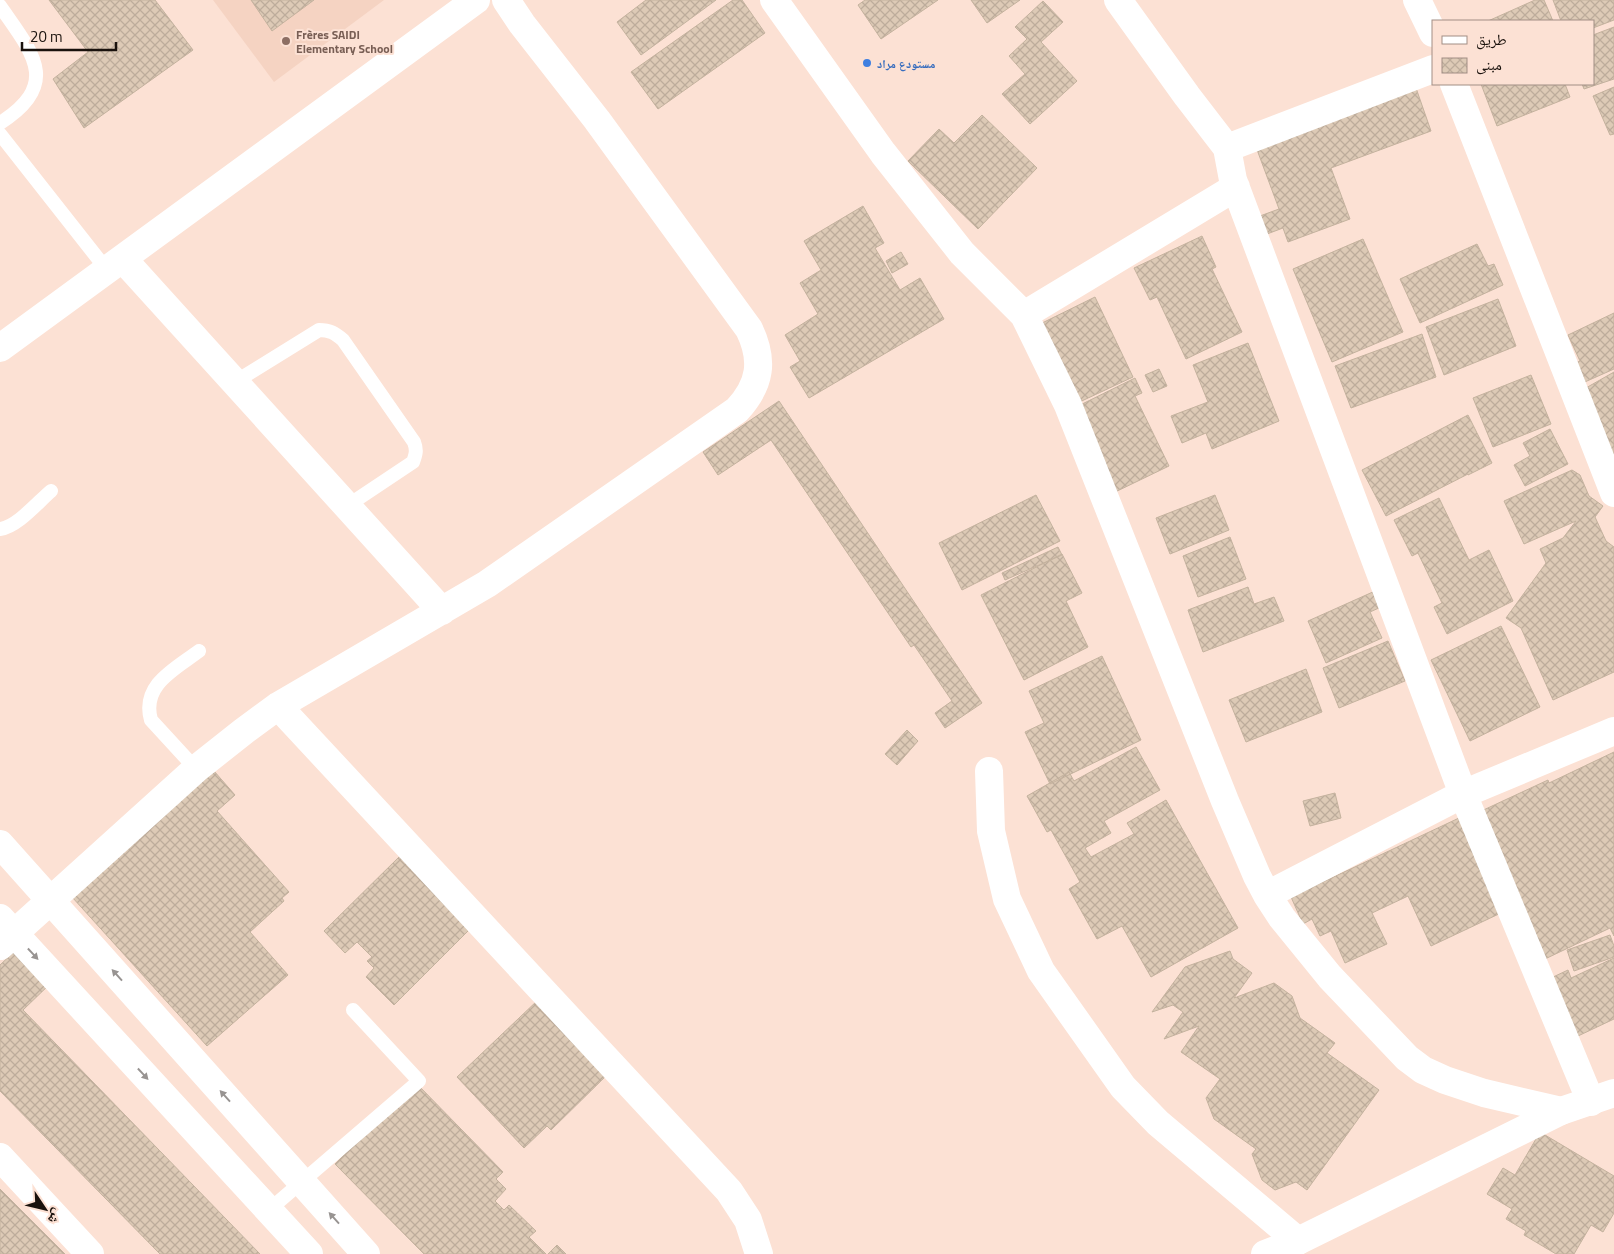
<svg xmlns="http://www.w3.org/2000/svg" width="1614" height="1254" font-family="'Titillium Web','Noto Naskh Arabic',sans-serif">
  <style>
    .built { fill: #f5d3c2 }
    .building { fill: url(#building-cross-hatch); stroke: #c4b29e }
    .lines { fill: none; stroke-linecap: round; stroke-linejoin: round }
    .lane { stroke: #fff; stroke-width: 14 }
    .street { stroke: #fff; stroke-width: 28 }
    .secondary { stroke: #fff; stroke-width: 28 }
    .oneway { fill: #989492 }
    .education-dot { fill: #8d6e63; stroke: #fce1d4; stroke-width: 2 }
    .shop-dot { fill: #3f7fe0; stroke: #fce1d4; stroke-width: 2 }
    .labels { text-anchor: middle; dominant-baseline: central; stroke-width: 4; stroke-linejoin: round; paint-order: stroke }
    .education-label { font-size: 12px; font-weight: bold; fill: #785e54; stroke: #fce1d4; text-anchor: start }
    .shop-label { font-size: 12px; font-weight: bold; fill: #366cbe; stroke: #fce1d4; text-anchor: start }
  </style>
  <defs>
    <pattern id="building-cross-hatch" width="8" height="8" patternUnits="userSpaceOnUse" patternTransform="scale(1.25)"><rect width="8" height="8" fill="#ddcab6"/><path d="M0 0l8 8M0 8l8-8" fill="none" stroke="#bdac9b"/></pattern>
  </defs>
  <rect width="100%" height="100%" fill="#fce1d4"/>
  <!-- built -->
  <path class="built" d="M213,0H384L274,82Z"/>
  <!-- building -->
  <path class="building" d="M49,0H155L193,50L84,128L53,79L88,52Z
    M251,0H314L272,31Z
    M646,0H716L641,55L617,22Z
    M733,0H742L765,33L658,109L631,72Z
    M865,0H938L881,39L858,5Z
    M971,0H1020L987,23Z
    M1535,0H1544L1553,21H1488Z
    M1553,0H1614V20L1593,28V21H1561Z
    M1043,1L1063,22L1041,42L1077,81L1030,124L1002,94L1025,74L1009,56L1027,39L1015,27Z
    M1614,27V79L1584,89L1582,84H1593V35Z
    M1481,84H1565L1570,97L1497,126Z
    M1614,87V134L1610,135L1593,96Z
    M1416,88L1431,131L1331,168L1350,219L1288,242L1283,228L1267,234L1260,216L1279,209L1256,147Z
    M982,115L1037,168L978,229L908,161L939,129L954,143Z
    M863,206L884,243L875,248L900,290L920,278L944,319L809,398L790,367L800,361L785,335L818,314L800,283L821,270L804,241Z
    M1202,236L1216,267L1212,269L1242,332L1186,359L1157,297L1150,300L1134,268Z
    M1363,239L1403,332L1332,362L1293,269Z
    M1477,244L1488,266L1494,264L1503,285L1420,323L1400,279Z
    M901,252L908,264L892,273L886,261Z
    M1095,297L1133,377L1071,406L1034,327Z
    M1498,299L1516,346L1444,375L1426,327Z
    M1614,313V369L1578,385L1569,366L1580,361L1568,335Z
    M1422,334L1436,377L1351,408L1335,366Z
    M1248,343L1279,421L1212,449L1206,433L1182,443L1171,416L1208,402L1193,365Z
    M1159,369L1167,386L1153,392L1145,375Z
    M1614,372V463L1570,397Z
    M1531,375L1551,424L1493,447L1473,398Z
    M1135,378L1142,393L1135,396L1169,466L1111,494L1070,410Z
    M779,401L982,703L945,728L935,713L952,701L914,645L911,647L771,440L718,475L703,452Z
    M1468,415L1492,463L1468,475V474L1386,516L1362,470Z
    M1550,429L1568,464L1525,486L1514,465L1530,456L1523,443Z
    M1572,470L1580,475L1589,496L1603,506L1595,517L1606,541L1614,547V672L1553,700L1521,628L1506,618L1546,563L1540,549L1563,538L1576,521L1524,544L1504,501Z
    M1036,495L1060,541L962,590L939,543Z
    M1215,495L1229,530L1170,554L1156,518Z
    M1439,498L1469,560L1489,550L1513,601L1447,634L1434,607L1442,603L1418,553L1412,556L1394,520Z
    M1230,537L1246,579L1198,597L1183,556Z
    M1058,547L1062,555L1005,580L1002,573Z
    M1062,554L1082,593L1066,601L1088,647L1024,680L981,595Z
    M1248,587L1254,604L1274,597L1284,621L1203,652L1188,610Z
    M1375,591L1381,607L1370,612L1382,638L1326,663L1308,621Z
    M1501,626L1540,707L1470,741L1431,660Z
    M1388,641L1405,681L1339,708L1323,668Z
    M1102,656L1141,740L1050,784L1025,732L1044,723L1029,691Z
    M1306,669L1322,712L1246,742L1229,700Z
    M907,730L918,741L897,765L885,754Z
    M1136,747L1160,790L1104,821L1111,833L1085,848L1091,857L1134,834L1127,823L1166,800L1238,928L1151,977L1122,926L1097,939L1069,889L1080,882L1051,830L1047,832L1027,796L1069,772L1074,781Z
    M1614,752V936L1610,928L1545,959L1477,813L1548,780L1549,783Z
    M214,771L235,795L217,811L289,892L282,898L284,901L250,932L288,975L207,1046L72,897Z
    M1335,793L1341,818L1310,826L1303,801Z
    M1459,818L1503,912L1431,946L1408,896L1372,913L1387,944L1345,963L1331,931L1320,936L1312,919L1303,924L1291,897Z
    M400,856L471,928L394,1005L366,977L374,968L367,961L372,957L357,942L345,953L324,931Z
    M1610,935L1614,946V957L1574,971L1567,950Z
    M19,947L52,982L23,1010L260,1254H160L0,1091V965Z
    M1230,951L1233,959L1252,973L1234,998L1274,983L1292,996L1300,1018L1335,1043L1327,1053L1379,1090L1307,1190L1296,1182L1275,1190L1262,1180L1252,1154L1256,1149L1214,1119L1206,1098L1220,1079L1181,1052L1199,1026L1164,1039L1183,1012L1173,1005L1152,1012L1185,967Z
    M1614,958V1019L1578,1036L1551,978L1568,970L1571,978Z
    M539,999L609,1073L551,1130L547,1126L524,1148L457,1077Z
    M416,1083L503,1172L496,1179L506,1189L495,1201L504,1210L509,1205L536,1231L529,1237L546,1254H424L335,1164Z
    M1540,1132L1614,1176V1213L1603,1232L1591,1225L1574,1254H1556L1524,1235L1526,1231L1506,1219L1512,1209L1487,1194L1503,1168L1515,1175Z
    M0,1189L65,1254H0Z
    M557,1245L566,1254H548Z"/>
  <g class="lines">
    <!-- lane -->
    <path class="lane" d="M0,6C32,52 62,84 0,123
      M0,134L107,270
      M235,382L319,330C330,330 335,333 343,340L414,442C417,450 416,454 413,462L347,506
      M0,529C17,527 38,502 51,491
      M196,769L151,720C141,685 175,669 199,651
      M269,1210L419,1081L353,1010"/>
    <!-- street -->
    <path class="street" d="M774,0L883,153L962,253L1024,315L1068,405L1225,801L1257,876L1267,895L1282,918L1330,977L1407,1058L1423,1070L1445,1080L1484,1093L1561,1111
      M1118,0L1187,96L1227,148L1233,180L1463,794L1591,1102
      M1417,0L1433,33
      M1454,84L1614,493
      M1227,148L1433,69
      M123,259L442,611
      M1024,315L1236,187
      M0,348L476,0
      M278,706L729,1191L748,1220L759,1254
      M989,771L991,831L1007,899L1041,971L1123,1087L1158,1123L1298,1241
      M0,844L366,1254
      M1267,895L1463,794L1614,731
      M0,918L309,1254
      M0,946L196,769L244,731L278,706L487,584L737,410C761,384 764,360 749,329L597,120L522,24L506,0
      M0,1157L90,1254"/>
    <!-- secondary -->
    <path class="secondary" d="M1265,1254L1298,1241L1561,1111L1614,1093"/>
  </g>
  <!-- one-way arrows -->
  <defs><path id="oneway-solid" d="M-6-.8H1V-3.2L6.5 0L1 3.2V.8H-6Z" transform="scale(1.25)"/></defs>
  <g class="oneway">
    <use href="#oneway-solid" transform="translate(33 954) rotate(47)"/>
    <use href="#oneway-solid" transform="translate(117 975) rotate(-132)"/>
    <use href="#oneway-solid" transform="translate(143 1074) rotate(47)"/>
    <use href="#oneway-solid" transform="translate(225 1096) rotate(-132)"/>
    <use href="#oneway-solid" transform="translate(334 1218) rotate(-132)"/>
  </g>
  <!-- markers -->
  <circle class="education-dot" cx="286" cy="41" r="5"/>
  <circle class="shop-dot" cx="867" cy="63" r="5"/>
  <g class="labels">
    <!-- education labels -->
    <g class="education-label">
      <text x="296" y="34">Frères SAIDI<tspan x="296" dy="14">Elementary School</tspan></text>
    </g>
    <!-- shop labels -->
    <g class="shop-label">
      <text x="877" y="63">مستودع مراد</text>
    </g>
  </g>
  <!-- legend -->
  <rect x="1432" y="20" width="162" height="65" fill="#fce1d4" stroke="#a18e84"/>
  <rect x="1442" y="36" width="25" height="8" fill="#ffffff" stroke="#a18e84"/>
  <text x="1476" y="45" font-size="15" fill="#19110c">طريق</text>
  <rect x="1442" y="58" width="25" height="15" fill="url(#building-cross-hatch)" stroke="#a18e84"/>
  <text x="1476" y="70" font-size="15" fill="#19110c">مبنى</text>
  <!-- north arrow -->
  <g transform="translate(45 1209) rotate(125)" stroke="#fce1d4" stroke-width="4" paint-order="stroke">
  <path d="M0-4L9 19L0 12L-9 19Z" fill="#19110c"/>
  <text y="-8" font-size="14" font-weight="bold" text-anchor="middle" fill="#19110c">ش</text>
  </g>
  <!-- scale -->
  <path d="M22 42v8h94v-8" fill="none" stroke="#19110c" stroke-width="2.5"/>
  <text x="30" y="42" font-size="15" fill="#19110c" stroke="#fce1d4" stroke-width="4" paint-order="stroke">20 m</text>
</svg>
